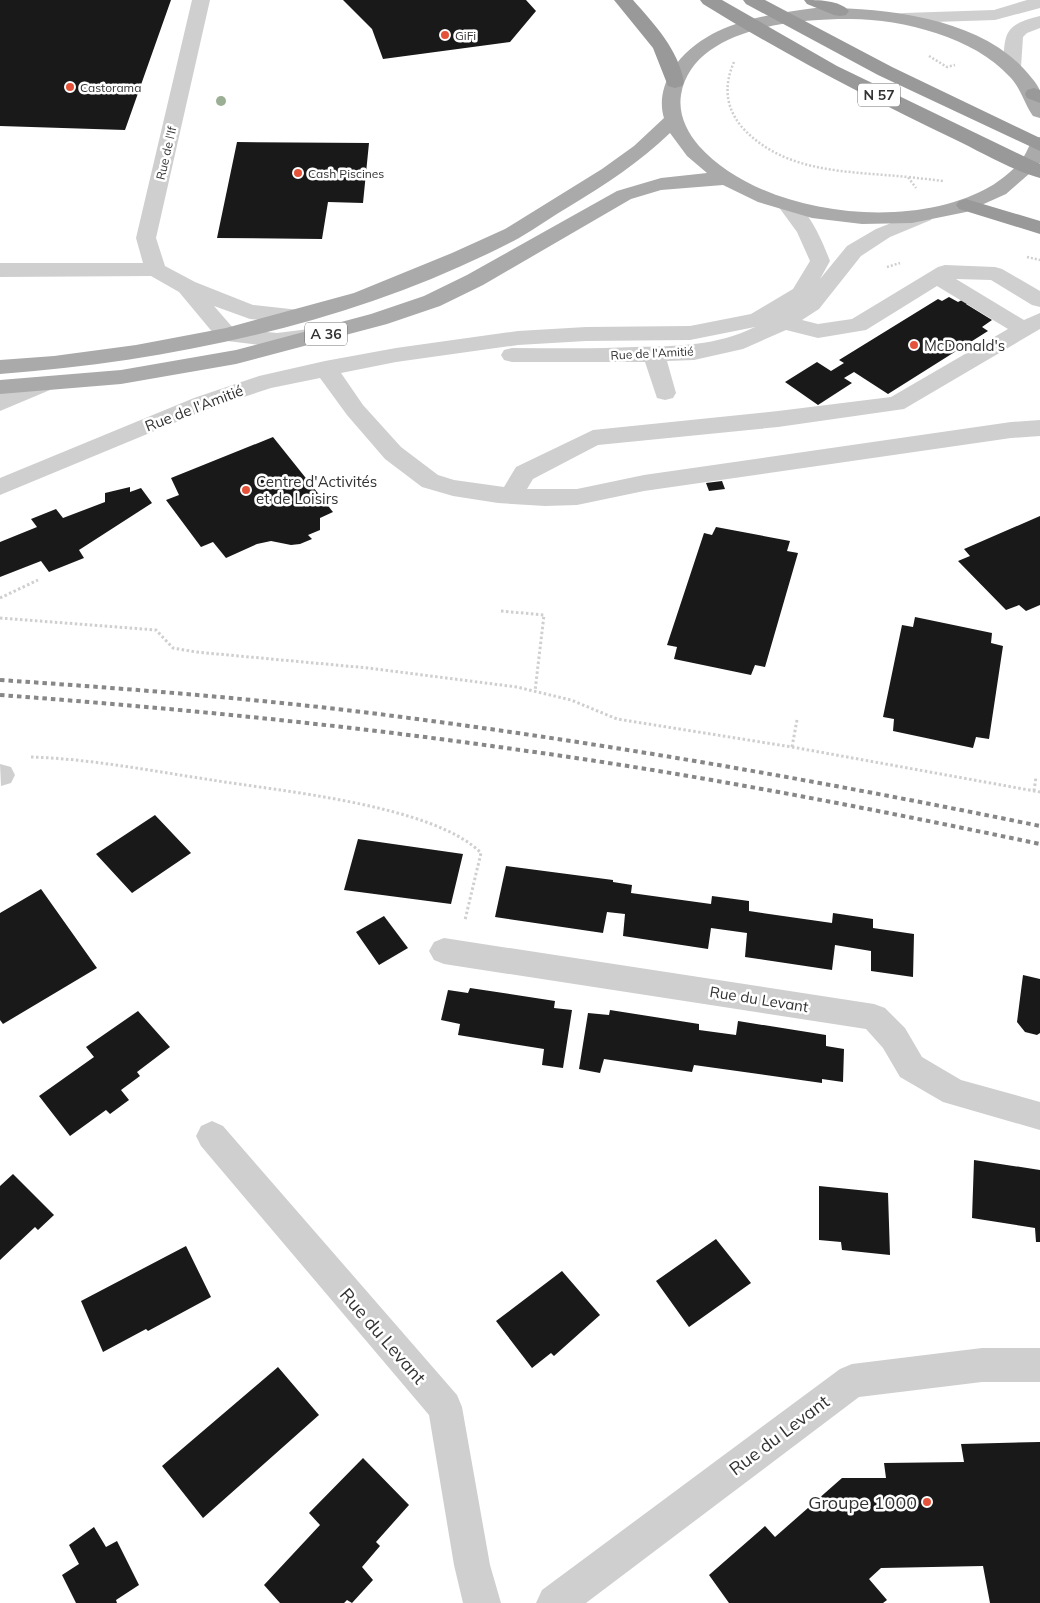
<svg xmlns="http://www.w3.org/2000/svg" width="1040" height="1603" font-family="Mulish,sans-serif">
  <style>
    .building { fill: #191919 }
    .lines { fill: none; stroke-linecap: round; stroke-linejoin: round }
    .path-far1 { stroke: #cfcfcf; stroke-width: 2.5; stroke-dasharray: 2 2; stroke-linecap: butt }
    .path { stroke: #cfcfcf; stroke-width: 3; stroke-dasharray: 2.5 2.5; stroke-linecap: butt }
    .minor { fill: #cfcfcf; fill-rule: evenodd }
    .major { fill: #aaa; fill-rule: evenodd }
    .highway { fill: #999; fill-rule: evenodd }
    .rail { stroke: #878787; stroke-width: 4; stroke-dasharray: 4.5 4; stroke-linecap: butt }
    .tree { fill: #9baf95 }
    .poi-dot { fill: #e45239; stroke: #fff; stroke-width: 2 }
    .labels { text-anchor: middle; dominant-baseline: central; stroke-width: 5; stroke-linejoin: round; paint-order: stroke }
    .far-poi-label { font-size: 12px; fill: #323232; stroke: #fff; text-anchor: start }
    .far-street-label { font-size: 12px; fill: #323232; stroke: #fff }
    .shield { fill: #fff; stroke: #707070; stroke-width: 1 }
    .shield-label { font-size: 14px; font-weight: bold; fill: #323232 }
    .poi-label { font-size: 15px; fill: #323232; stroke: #fff; text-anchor: start }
    .street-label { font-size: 15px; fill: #323232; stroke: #fff }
    .near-street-label { font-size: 18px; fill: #323232; stroke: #fff }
    .near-poi-label { font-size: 18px; fill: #323232; stroke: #fff; text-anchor: end }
  </style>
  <rect width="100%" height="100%" fill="#fff"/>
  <!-- building -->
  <path class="building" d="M0,0H171L125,130L0,126Z
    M343,0H526L536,11L510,42L383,59L372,29Z
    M237,142L369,143L363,203L328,202L322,239L217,238Z
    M949,297L958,302L962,300L968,303L966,304L992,320L982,327L988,331L888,394L854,372L844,378L852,383L818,405L785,382L817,362L831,371L844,363L839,360L938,299L942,301Z
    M273,437L333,512L320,518V530L308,535L312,539L300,544L291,545L271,541L257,544L226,558L213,542L201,547L166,500L179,495L171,478Z
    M722,481L725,489L709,491L706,483Z
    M130,487V492L141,488L152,503L79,550L84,558L49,572L41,561L0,577V542L37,527L31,519L56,509L63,518L105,502V493Z
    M1040,516V605L1026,611L1019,605L1006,610L958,561L970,556L964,549Z
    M716,527L790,541L787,551L798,553L765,667L755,665L751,675L674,659L677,647L667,645L704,533L712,535Z
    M915,617L992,633L991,643L1003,646L989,739L976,737L973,748L893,731L894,719L883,717L902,625L913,627Z
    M155,815L191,853L132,893L96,854Z
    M358,839L463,854L451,904L344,890Z
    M506,866L613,880V882L632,885L631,893L711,904L712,896L749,901V911L832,923L833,913L873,919V928L914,934L913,977L871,971V951L835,945L832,970L745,957L747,933L711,928L708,949L623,936L625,914L607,912L603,933L495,917Z
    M41,889L97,968L3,1024L0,1020V913Z
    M384,916L408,948L379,965L356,932Z
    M1023,975L1040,979V1033L1037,1035L1025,1032L1017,1022Z
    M470,988L555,1001L554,1008L572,1010L563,1068L542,1065L544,1049L458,1035L460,1024L441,1020L448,990L468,993Z
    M610,1010L699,1024V1030L736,1035L738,1021L826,1035V1046L844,1049L843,1082L822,1079V1083L694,1065L692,1072L604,1059L600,1073L579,1069L588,1013L609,1015Z
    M138,1011L170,1047L137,1072L140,1076L121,1090L129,1100L110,1114L106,1110L70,1136L39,1096L94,1057L86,1047Z
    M974,1160L1040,1170V1242H1036L1035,1228L972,1218Z
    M13,1174L54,1215L38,1230L35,1227L0,1260V1186Z
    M819,1186L888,1193L890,1255L842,1250L841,1242L819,1240Z
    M716,1239L751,1283L689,1327L656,1281Z
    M186,1246L211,1297L148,1331L146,1329L103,1352L81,1301Z
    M562,1271L600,1315L554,1356L551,1353L532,1368L496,1321Z
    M278,1367L319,1415L203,1518L162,1466Z
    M1040,1442V1603H990L983,1566L881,1568L869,1579L887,1600L883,1603H729L709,1575L765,1526L775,1537L842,1478H886L884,1463L964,1462L961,1444Z
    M363,1458L409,1505L376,1542L380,1546L362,1567L373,1580L352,1603L347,1600L344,1603H280L264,1585L320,1525L309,1513Z
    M94,1527L106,1547L117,1541L139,1585L116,1600L117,1603H76L62,1575L79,1564L69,1545Z"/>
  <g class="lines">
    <!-- path-far1 -->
    <path class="path-far1" d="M929,56L947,67L955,65
      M734,62C724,85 725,106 741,126C783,174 849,171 908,177L916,188
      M909,177L943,181
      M1027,257L1040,260
      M887,267L900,263"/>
    <!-- path -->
    <path class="path" d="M0,598L38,580
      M501,611L544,615L535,691
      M0,618L156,630L173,648L196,652L368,668L517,687L571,700L617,719L792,747L1040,792
      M792,747L797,720
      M31,757C92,759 152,771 212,780C279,791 434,805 481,853L465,920
      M1034,791L1036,777"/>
    <!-- minor -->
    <path class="minor" d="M192,0H210L156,238L165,266L195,282L253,305L308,311L311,316L308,321L300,323L250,319L214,306L234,329L277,333L309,329L317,331L320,336L317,341L277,347L219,340L179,292L151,276L0,277V263H143L136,238Z
      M1027,0H1040V8L995,20L904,23L898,22L895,18L898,14L904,13L994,10Z
      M1040,16V28L1027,33L1023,37L1021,67L1019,71L1012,73L1005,71L1003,67C1005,33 1003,25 1040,16Z
      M788,200C808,205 823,243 830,261L820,279L847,246L876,229L924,210L931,212L934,216L931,220L890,237L861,256L819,309L802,320L818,324L852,319L938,267L945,265L995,267L1002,269L1040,291V307L1032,305L991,280L956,279L1024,320L1040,313V329L904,409L778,427L598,445L533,479L527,489H577L644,475L1011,422L1040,420V436L1011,438L644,491L577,505L545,506L498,503L453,496L422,487L385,459L347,415L320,378L271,388L210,408L0,495V478L194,398L259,376L325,361L396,348L518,331L586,327L690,326L751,314L793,289L810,261L797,232L778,206L781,202ZM937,286L1008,329L891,397L778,411L593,430L516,467L504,487L454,480L438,475L401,447L363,405L341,373L396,362L518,345L586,341L690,340L755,327C717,346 677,346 635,347C594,349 553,348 512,348L504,350L501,355L504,360L512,362H645L657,398L665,400L673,398L676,393L667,361L694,360L743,349L786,330L818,338L866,330Z
      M42,378L50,380L53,385L50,390L0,411V394Z
      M0,764L11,767L15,775L11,783L1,786Z
      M444,938L874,1004L885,1008L905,1028L922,1057L961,1080L1040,1102V1130L943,1102L900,1077L883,1048L866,1029L444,964L434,960L429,951L434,942Z
      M212,1121L223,1126L457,1395L462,1407L490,1565L501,1603H463L454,1565L429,1415L201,1146L196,1136L201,1126Z
      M982,1348H1040V1382H982L859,1397L586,1603H536L542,1590L840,1369L852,1364Z"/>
    <!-- major -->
    <path class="major" d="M815,8C881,7 977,17 1024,69C1029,75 1037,83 1040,91C1040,98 1040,110 1040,118L1033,116C1024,103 1021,88 1009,76C974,37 899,18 847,19C795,19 692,28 681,95C678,114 687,132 699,146C762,216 911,233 991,186C1001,180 1017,167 1023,158C1027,152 1029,145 1033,139L1040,137V163L1037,167L1006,194L966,212L912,223L862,224L812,218L758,202L723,185L661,190L631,199L483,285L440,306L387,324L236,364L121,384L0,394V380L121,370L236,350L371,314L424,296L467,275L617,191L661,178L707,173L687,156L670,133C640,162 606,184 570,206C553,216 536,228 519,238C362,321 176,361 0,374V360L54,356L136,345L226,328L354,293L452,253L505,229L602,169L634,146L664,118C659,102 663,85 672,70C703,23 763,15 815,8Z"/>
    <!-- highway -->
    <path class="highway" d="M614,0H633C655,25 678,49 684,82L682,86L675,88L668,86L653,48Z
      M700,0H722L837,66L1040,164V178C1013,171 979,151 954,139C868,98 784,54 703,4Z
      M743,0H765L892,67L1040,138V151L878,75L746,4Z
      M804,0C818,0 840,0 849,11L846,15L840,16L834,15L807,4Z
      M1034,88L1040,90V103L1027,98L1025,94L1027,90Z
      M966,199L1040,221V234L959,209L956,205L959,201Z"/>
    <!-- rail -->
    <path class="rail" d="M0,680C132,689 263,699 394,716C611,744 826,782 1040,826
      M0,695C174,708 347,725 520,750C695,774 868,808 1040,844"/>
  </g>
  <!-- trees -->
  <circle class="tree" cx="221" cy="101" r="5"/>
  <!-- markers -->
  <g class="poi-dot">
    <circle cx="445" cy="35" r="5"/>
    <circle cx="70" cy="87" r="5"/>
    <circle cx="298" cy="173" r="5"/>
    <circle cx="914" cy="345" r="5"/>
    <circle cx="246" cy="490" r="5"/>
    <circle cx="927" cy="1502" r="5"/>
  </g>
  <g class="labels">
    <!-- far-poi labels -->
    <g class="far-poi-label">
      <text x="455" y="35">GiFi</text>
      <text x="80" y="87">Castorama</text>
      <text x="308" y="173">Cash Piscines</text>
    </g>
    <!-- far-street labels -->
    <g class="far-street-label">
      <text transform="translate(166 153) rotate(-77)">Rue de l'If</text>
      <text transform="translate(652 353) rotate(-3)">Rue de l'Amitié</text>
    </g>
    <!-- shield labels -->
    <g class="shield">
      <rect x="858" y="83.5" width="42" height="23" rx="4"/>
      <rect x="305" y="322.5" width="42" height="23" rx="4"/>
    </g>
    <g class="shield-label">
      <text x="879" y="95">N 57</text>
      <text x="326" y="334">A 36</text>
    </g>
    <!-- poi labels -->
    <g class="poi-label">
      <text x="924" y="345">McDonald's</text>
      <text x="256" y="481">Centre d'Activités<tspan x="256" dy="17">et de Loisirs</tspan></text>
    </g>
    <!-- street labels -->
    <g class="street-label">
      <text transform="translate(194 408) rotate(-21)">Rue de l'Amitié</text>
      <text transform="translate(759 999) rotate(9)">Rue du Levant</text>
    </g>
    <!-- near-street labels -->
    <g class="near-street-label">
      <text transform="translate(383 1336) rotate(49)">Rue du Levant</text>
      <text transform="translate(779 1435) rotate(-37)">Rue du Levant</text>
    </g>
    <!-- near-poi labels -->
    <g class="near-poi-label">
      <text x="917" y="1502">Groupe 1000</text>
    </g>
  </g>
</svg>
